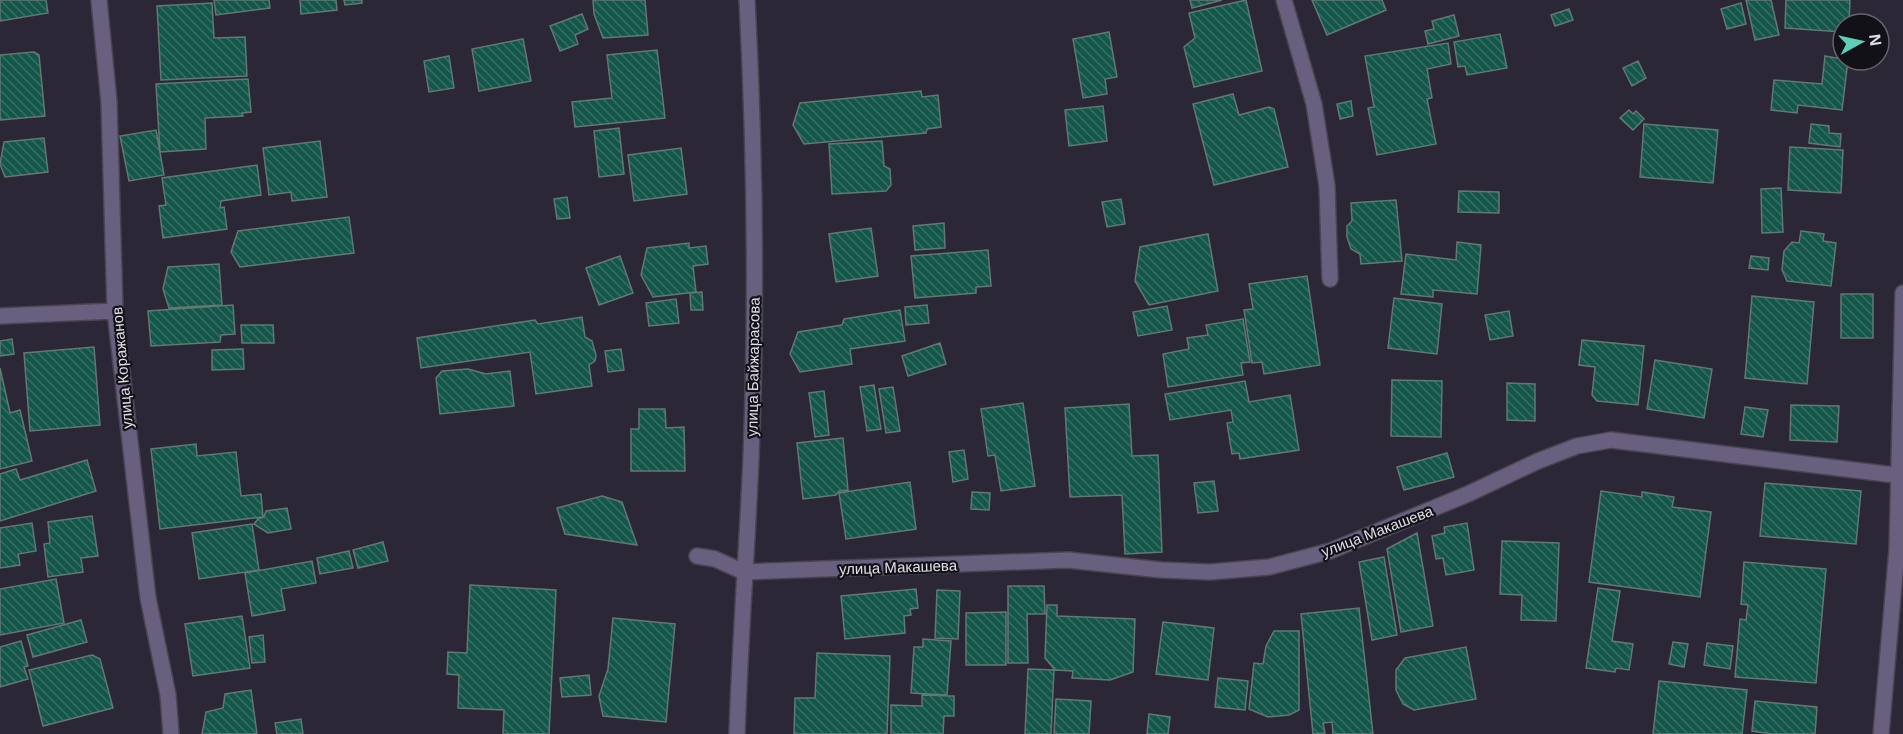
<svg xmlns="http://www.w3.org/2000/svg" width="1903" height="734" font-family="Arial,sans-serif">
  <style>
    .building { fill: url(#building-back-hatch); stroke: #627873; stroke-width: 1.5 }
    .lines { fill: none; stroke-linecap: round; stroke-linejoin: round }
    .minor-casing { stroke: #494452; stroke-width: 18 }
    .minor { stroke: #695f7e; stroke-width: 15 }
    .labels { text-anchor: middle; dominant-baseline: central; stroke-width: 4.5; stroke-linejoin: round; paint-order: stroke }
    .street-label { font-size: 15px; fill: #e1dee8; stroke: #131118 }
  </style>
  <defs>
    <pattern id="building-back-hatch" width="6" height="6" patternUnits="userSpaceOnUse" patternTransform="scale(1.5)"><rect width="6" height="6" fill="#14564a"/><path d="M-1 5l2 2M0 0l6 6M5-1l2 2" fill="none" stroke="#366e64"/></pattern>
  </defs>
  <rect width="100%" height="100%" fill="#2c2736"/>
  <!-- building -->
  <path class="building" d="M0,0H46L48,13L0,21Z
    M214,0H269L270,8L216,15Z
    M300,0H336L337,10L301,14Z
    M344,0H362V3L345,5Z
    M593,0H645L648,35L603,38L594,14Z
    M1190,0H1222L1192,8Z
    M1246,0L1262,71L1194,87L1184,47L1195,38L1189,13Z
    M1312,0H1382L1386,10L1327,35Z
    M1746,0H1771L1779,35L1755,40Z
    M1786,0H1850L1849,24H1843V32L1785,28Z
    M212,3L214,38L245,37L247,76L161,80L157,6Z
    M1741,3L1746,24L1727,29L1721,9Z
    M1569,9L1573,20L1555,26L1551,15Z
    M582,14L588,29L575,35L578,44L560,51L550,26Z
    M1454,15L1459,36L1428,44L1425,31L1434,29L1432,21Z
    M1109,32L1117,77L1105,79L1107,94L1083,98L1073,39Z
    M1500,34L1507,68L1467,75L1465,66L1458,67L1454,42Z
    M523,39L531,81L479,91L472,49Z
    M1448,43L1451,64L1427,69L1432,98L1427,99L1436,144L1377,155L1368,108L1374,107L1365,56Z
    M657,50L665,118L575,127L572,102L612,98L607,55Z
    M34,52L39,55L45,116L0,120V55Z
    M449,56L454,88L429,92L424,61Z
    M1825,56L1848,60L1842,110L1798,105L1797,113L1771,110L1774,80L1822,84Z
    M1638,61L1646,78L1632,86L1623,68Z
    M248,79L251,112L242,113L243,116L205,118L206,149L160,152L156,84Z
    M921,91L922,97L938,95L941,127L927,129L926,133L804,144L793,125L800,103Z
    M1233,94L1239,115L1269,107L1274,109L1288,167L1214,185L1193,104Z
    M1351,101L1353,116L1340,119L1337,104Z
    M1103,106L1107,141L1069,146L1065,110Z
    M1629,110L1633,114L1636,111L1644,119L1633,130L1620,118Z
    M1644,124L1718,130L1713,183L1640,177Z
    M1811,124L1829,126V133L1841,134L1840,147L1809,143Z
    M619,128L624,174L599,177L594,131Z
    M156,130L164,175L129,181L120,136Z
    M44,138L48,172L5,177L0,164L4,142Z
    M320,141L327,197L292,201L291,192L269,195L263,148Z
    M882,141L884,166L890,169L891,185L886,191L832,194L829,144Z
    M1790,147L1843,150L1841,193L1788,190Z
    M681,148L687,194L634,201L628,155Z
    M257,165L261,195L221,201L220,208L224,207L227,229L163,238L159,206L166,205L162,178Z
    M1781,188L1783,232L1762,233L1761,189Z
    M1459,191L1499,192V213L1458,212Z
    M567,197L570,218L557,219L554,199Z
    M1121,199L1125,224L1107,227L1102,202Z
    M1396,200L1402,261L1361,264L1360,254L1351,249L1347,237V226L1352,221L1351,203Z
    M349,217L354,253L240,267L231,252L238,231Z
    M944,223L945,248L915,250L913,226Z
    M871,228L878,276L836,282L829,234Z
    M1801,231L1824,234L1823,241L1836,243L1831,286L1787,281L1782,270L1784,251L1792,242L1799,243Z
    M1208,234L1218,291L1149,305L1135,281L1140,247Z
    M1457,242L1481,245L1477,294L1433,290V297L1401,294L1406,254L1456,260Z
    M689,243V248L706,246L708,264L693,266L696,292L653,297L641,275L647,248Z
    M988,250L991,286L976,287V293L915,298L911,256Z
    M620,256L633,293L599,305L586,268Z
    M1751,256L1769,258L1768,270L1749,268Z
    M219,264L222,305L169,308L163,289L168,267Z
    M1307,276L1320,365L1264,374L1262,362L1252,363L1244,310L1253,309L1249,284Z
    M702,292L703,310H691L690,293Z
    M1841,294H1873V338H1841Z
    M1752,296L1814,302L1807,384L1745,378Z
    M1394,298L1442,304L1437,354L1388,348Z
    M676,299L679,323L649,326L646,303Z
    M233,305L235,334L221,335L220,342L151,346L148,311Z
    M927,305L929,323L906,325L905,307Z
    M1167,306L1172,330L1138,336L1133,312Z
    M900,310L905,341L850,349L852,364L800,372L790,354L798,332L842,325L844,319Z
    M1509,311L1513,336L1490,340L1485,315Z
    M582,317L585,337L592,341L596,355L595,361L589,365L592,386L536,394L530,352L421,368L417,338L535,320L538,324Z
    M1243,319L1250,362L1241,363L1243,375L1168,387L1163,354L1189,349L1187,338L1208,335L1206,325Z
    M241,325H273L274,343H242Z
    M12,339L14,354L0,356V341Z
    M1582,340L1644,346L1638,405L1597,401L1592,395L1595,367L1579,365Z
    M940,343L946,364L908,376L902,356Z
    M94,347L100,425L30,431L24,353Z
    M243,349L244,369L212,370V350Z
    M621,349L624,370L608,372L605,351Z
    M1655,360L1712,369L1704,418L1647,409Z
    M0,368L10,413L20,410L32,461L0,469Z
    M468,369L486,374L510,371L514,406L440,414L436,378L442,371Z
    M1392,380L1442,381L1441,437L1391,436Z
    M1245,381L1249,402L1290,395L1299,450L1240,459L1239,453L1232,454L1227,423L1233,422L1231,410L1170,420L1165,394Z
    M1507,383L1535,384V421L1507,420Z
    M874,385L881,429L867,431L860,387Z
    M893,387L900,431L886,433L879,389Z
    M824,391L829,435L815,437L809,393Z
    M1023,403L1035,486L1001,491L995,455L988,456L981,409Z
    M1129,404L1132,456L1158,455L1162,552L1125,554L1122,495L1070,497L1065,408Z
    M1791,405L1839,406L1837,442L1790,440Z
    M1745,407L1768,410L1763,437L1741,434Z
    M639,409H665L666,428L684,427L685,471H631V429H639Z
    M843,438L848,490L839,491L836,495L803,499L797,443Z
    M196,444L197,456L236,452L241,496L261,494L263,517L160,529L151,449Z
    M964,450L968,479L953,482L949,452Z
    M1447,453L1454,477L1404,490L1397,467Z
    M87,460L96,491L0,521V474L16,469L20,480Z
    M1214,481L1218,511L1198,513L1194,483Z
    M910,482L916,529L846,539L839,493Z
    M1765,483L1861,491L1856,544L1760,536Z
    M1601,491L1642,497V492L1674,497L1672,507L1711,512L1700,597L1589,582Z
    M972,492L990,493L989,510L971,509Z
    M602,496L622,502L637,545L565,534L557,508Z
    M287,508L291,529L268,533L254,524L258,519L264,517L266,511Z
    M92,516L98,556L81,558L83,572L48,577L44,544L50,543L48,522Z
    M32,523L36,551L18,554L20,565L0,568V528Z
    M1467,523L1474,570L1446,575L1443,558L1436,559L1432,536L1445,533L1444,527Z
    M252,524L259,570L199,579L192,533Z
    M1417,533L1433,626L1401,632L1387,549Z
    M1502,541L1559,543L1556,621L1521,620L1522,595L1500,594Z
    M383,542L388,561L358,568L353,550Z
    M349,551L353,568L320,574L317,558Z
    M1384,557L1397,635L1372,640L1359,562Z
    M312,561L316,583L281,589L285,610L252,616L245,573Z
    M1744,562L1826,569L1816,683L1735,677L1740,619L1746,620L1748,605L1741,604Z
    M56,579L64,623L0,635V589Z
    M470,585L556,590L549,734H503L504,710L458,708L459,675L447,674L448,652L467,653Z
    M1008,586H1044L1045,614H1027L1028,663H1008Z
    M1598,588L1620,591L1612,641L1633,644L1629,670L1616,668L1615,672L1586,668Z
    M916,589L918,608L910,609L911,615L904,616L905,633L845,639L841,596Z
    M937,590L960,591L958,639L935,638Z
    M1047,605H1057V616L1135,619L1133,672L1110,680L1072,678L1073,671L1055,670L1045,658Z
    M1359,608L1373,734H1333L1332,722L1323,723L1325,733L1313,734L1301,614Z
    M1006,612V665H966V613Z
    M242,616L250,668L193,676L185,624Z
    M613,618L675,624L666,722L603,716L599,696L608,669Z
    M81,620L87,642L33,657L27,635Z
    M1163,622L1214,628L1208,680L1156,674Z
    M1274,631H1299V710L1289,715L1268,717L1249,709L1254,663L1263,664L1266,646Z
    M263,635L265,662L252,663L249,637Z
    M923,639L951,641L947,695L911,693L914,647H923Z
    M21,641L28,666L24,667L28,679L0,687V647Z
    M1673,642L1688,644L1684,667L1669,664Z
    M1707,643L1733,646L1730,669L1704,665Z
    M1466,647L1476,699L1414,710L1403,704L1396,690V670L1405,658Z
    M817,653L890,656L887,734H794L795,698H815Z
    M92,655L100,659L113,708L43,726L29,670Z
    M1028,669L1054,670L1051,734H1025Z
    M589,675L591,695L562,697L560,678Z
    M1218,678L1248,681L1245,710L1215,707Z
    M1659,681L1747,690L1742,734H1653Z
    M251,690L257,734H202L206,712L223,708L225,694Z
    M922,695L954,696V716H944L943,734H891V705L922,706Z
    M1056,699L1091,701L1089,734H1054Z
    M1755,701L1817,707L1815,734H1772L1752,731Z
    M1149,714L1170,717L1168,734H1147Z
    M301,719L303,734H277L275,723Z"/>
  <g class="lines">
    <!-- minor casing -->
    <g class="minor-casing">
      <path id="minor" d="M99,0L109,102L115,311L148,598L168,695L171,734
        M1284,0L1314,104L1327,186L1330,279
        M0,316L115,311
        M697,556L715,559L744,572L1068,560L1161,570L1210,572L1269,567L1330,551L1468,494L1538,461L1577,446L1611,440L1903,476
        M737,734C740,642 747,550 751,458C757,305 755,153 747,0
        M1881,734L1897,549L1903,293"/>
    </g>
    <!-- minor -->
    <use href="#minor" class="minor"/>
  </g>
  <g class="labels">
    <!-- street labels -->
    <g class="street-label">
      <text transform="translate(753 367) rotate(-89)">улица Байжарасова</text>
      <text transform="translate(122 368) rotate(-95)">улица Коражанов</text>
      <text transform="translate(1377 531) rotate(-21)">улица Макашева</text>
      <text transform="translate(898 567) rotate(-2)">улица Макашева</text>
    </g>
  </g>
  <!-- north arrow -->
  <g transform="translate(1861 42) rotate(82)"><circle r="28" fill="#131118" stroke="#65636b" stroke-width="1.5"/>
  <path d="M0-4.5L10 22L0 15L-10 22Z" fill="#5eceb7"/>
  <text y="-9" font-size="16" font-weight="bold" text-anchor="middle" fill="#e1dee8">N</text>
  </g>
</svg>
